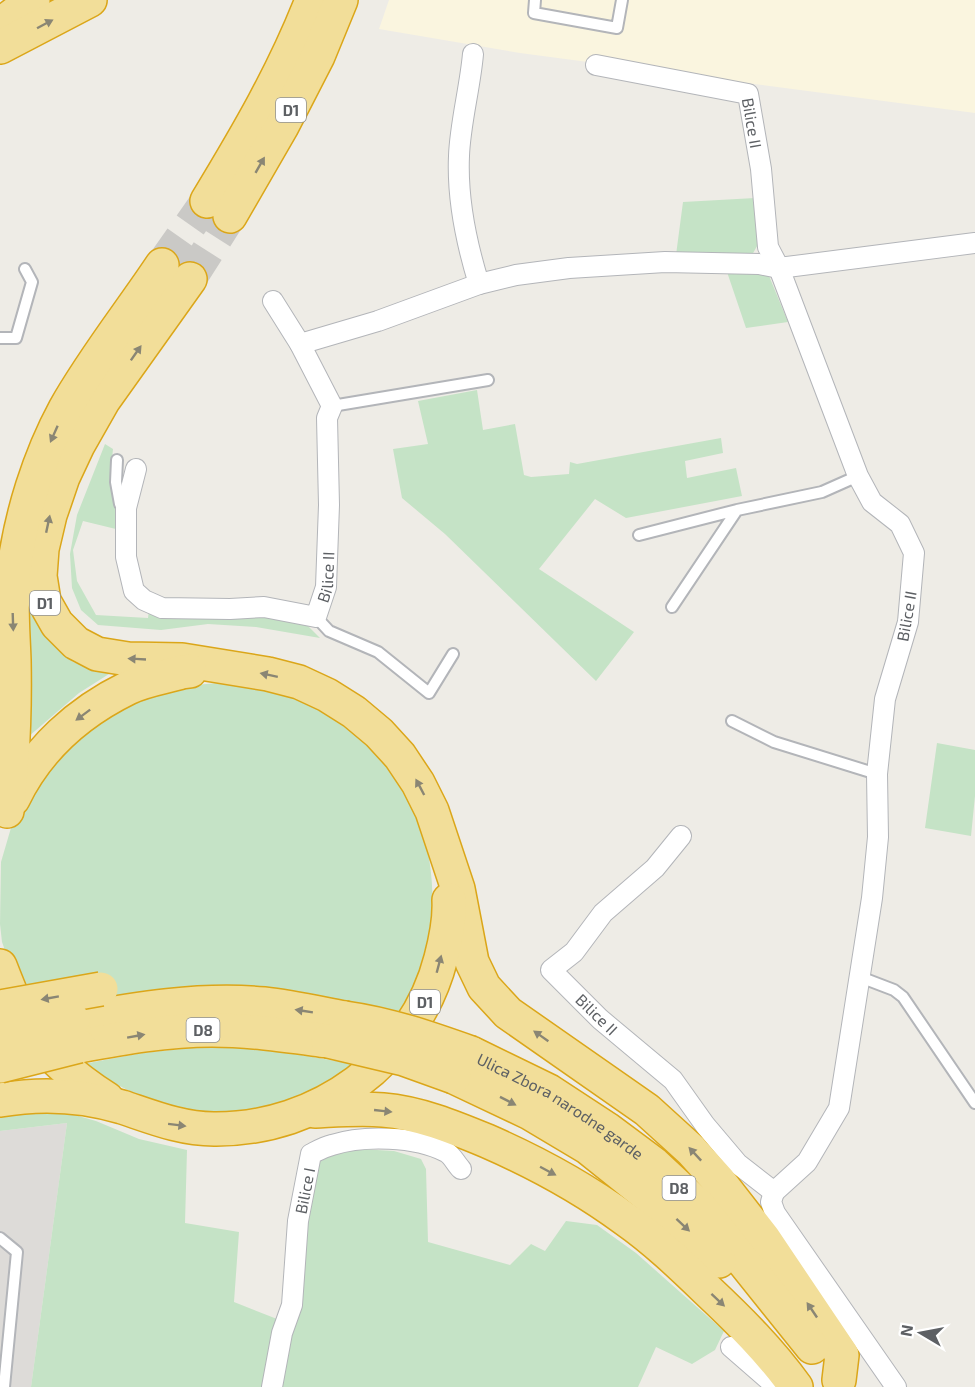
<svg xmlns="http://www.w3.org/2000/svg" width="975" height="1387" font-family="'Exo 2',sans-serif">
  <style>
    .commercial { fill: #faf5df }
    .industrial { fill: #dddbd8 }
    .green { fill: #c5e3c6 }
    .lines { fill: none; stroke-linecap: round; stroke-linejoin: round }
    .highway-tunnel { stroke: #cac9c6; stroke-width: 33; stroke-dasharray: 33 16; stroke-linecap: butt }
    .lane-casing { stroke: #b3b5b9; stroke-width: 14 }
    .street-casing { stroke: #b3b5b9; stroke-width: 22 }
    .highway-casing { stroke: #dba619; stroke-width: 36 }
    .lane { stroke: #fff; stroke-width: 10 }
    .street { stroke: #fff; stroke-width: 20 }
    .highway { stroke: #f2de99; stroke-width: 33 }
    .highway-bridge-casing { stroke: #dba619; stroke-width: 36; stroke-linecap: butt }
    .highway-bridge { stroke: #f2de99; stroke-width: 33 }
    .oneway { fill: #8a8674 }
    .labels { text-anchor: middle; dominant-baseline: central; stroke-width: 4.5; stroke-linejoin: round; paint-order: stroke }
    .shield { fill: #fff; stroke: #8e9092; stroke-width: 1.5 }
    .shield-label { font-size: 15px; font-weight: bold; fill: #5d6064 }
    .street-label { font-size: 16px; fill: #5d6064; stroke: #fff }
  </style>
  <rect width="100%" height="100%" fill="#eeece6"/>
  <!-- commercial -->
  <path class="commercial" d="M389,0H975V113L520,53L379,29Z"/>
  <!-- industrial -->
  <path class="industrial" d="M67,1123L31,1387H0V1131Z"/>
  <!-- green -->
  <path class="green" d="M755,198L761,239L752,255H676L683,202Z
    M726,269L767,271L788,322L746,328Z
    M477,390L483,430L515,424L524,475L531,477L569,474L570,462L577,464L721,438L723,453L685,461L687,478L736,468L742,496L626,518L595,499L539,569L634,632L596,681L445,534L402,498L393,449L428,444L418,401Z
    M105,444L113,449L110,477L120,530L83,521L73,550L77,581L96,615L148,618L149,610L253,613L303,621L320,638L256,627L208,624L161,630L98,625L81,610L72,588L70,554L77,515Z
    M31,599L44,635L73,662L109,674L79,693L28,737L24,609Z
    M230,682C251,687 278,689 297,696C323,706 345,722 365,741C373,748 382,755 388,763C431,818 441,892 426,958C421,979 409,997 399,1016L110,998L19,989L2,942L0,924L1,862L13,821L52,761L109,712L171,687Z
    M937,743L975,750V796L971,836L925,828Z
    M210,1046L257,1047L358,1065C348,1072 338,1080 327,1086C309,1097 286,1103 266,1107C250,1111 232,1116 216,1115C167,1111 123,1091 83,1064L142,1053Z
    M24,1109L54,1111L75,1115L96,1121L139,1139L187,1150L185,1223L239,1232L234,1302L277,1319L263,1387H31L67,1123L0,1131V1116Z
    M360,1149L394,1151L421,1159L426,1169L428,1242L510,1265L531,1244L545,1251L566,1221L597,1225L636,1253L724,1331L715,1350L692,1364L656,1347L638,1387H278L304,1244L315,1165L331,1155Z"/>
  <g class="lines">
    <!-- highway-tunnel -->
    <path class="highway-tunnel" d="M162,265L207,201
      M190,279L230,216"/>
    <!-- lane casing -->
    <g class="lane-casing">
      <path id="lane" d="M535,0L534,13L617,28L622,0
        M0,338H16L32,282L25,269
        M332,406L488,380
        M117,460L116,482L120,504L126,508
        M639,535L737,510L822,492L858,476
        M672,607L737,510
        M316,617L329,631L378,652L429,693L453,654
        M732,721L774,742L877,774
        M860,977L894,990L903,997L975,1103
        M0,1238L17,1252L4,1387"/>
    </g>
    <!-- street casing -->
    <g class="street-casing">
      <g id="street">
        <path d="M473,54C470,88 460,124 459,156C457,200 466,242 479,284"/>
        <path id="s1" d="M596,65L748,94L761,169L768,247L779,268L858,476L872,502L900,524L914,553L908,622L885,699L877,774L878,837L872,898L839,1108L807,1162L774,1192L738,1164L705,1125L673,1080L600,1019L551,970L574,952L603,913L655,868L681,836"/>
        <path d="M300,344L378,321L479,284L516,275L569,268L665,262L759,264L779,268L975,243"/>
        <path id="s2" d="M136,469L126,508V557L134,591L144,600L162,608L230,609L264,607L316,617L326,587L329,505L327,418L332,406L300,344L273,301"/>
        <path d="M774,1192L771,1202L775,1213L896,1387"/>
        <path d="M731,1347L777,1387"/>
        <path id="s3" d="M272,1387L282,1333L292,1305L298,1221L311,1154C317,1151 324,1147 332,1145C363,1135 416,1136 446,1152C452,1155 456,1164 461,1169"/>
      </g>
    </g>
    <!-- highway casing -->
    <g class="highway-casing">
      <g id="highway">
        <path d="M0,25L33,0"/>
        <path d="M0,47L90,0"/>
        <path d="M207,201C247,135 284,72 312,0"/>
        <path d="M230,216L282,126L318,56L341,0"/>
        <path d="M190,279L103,401L78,445L63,477L50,515L42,549L40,576L44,601L57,624L76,643L97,654L128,659L182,660L268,674L299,682L327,695L354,712L379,733L400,756L418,783L432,811L458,889L472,962L484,987L508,1013L647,1110L691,1150L718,1180L764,1239L842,1355L839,1380"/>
        <path d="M13,799C37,749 79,712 128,688C144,680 165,677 182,672L190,671"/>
        <path d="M7,811C13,761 15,711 14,660C13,630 10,600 14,569C21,515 39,457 65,409C93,359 130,313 162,265"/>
        <path d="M0,966C5,979 10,992 16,1005C34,1045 71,1076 107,1099"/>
        <path d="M73,1020C135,1009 200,998 264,1004C291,1007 318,1013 345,1018"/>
        <path d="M79,1046C123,1038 167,1030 212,1030C251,1030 290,1036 328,1041"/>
        <path id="s4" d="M471,1053L549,1091L607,1129L654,1164L699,1206L812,1347"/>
        <path d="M454,1077L530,1113L587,1147L678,1220L719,1261"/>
        <path d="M0,1100C41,1093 82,1095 122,1107C152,1117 181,1129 214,1129C318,1130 415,1060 441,958C446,939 450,919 449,900"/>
        <path d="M315,1111C337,1110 360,1108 383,1110C419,1113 453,1127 487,1141C535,1162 583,1188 625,1219C655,1240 681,1265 707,1290C740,1321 770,1351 796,1387"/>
      </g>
    </g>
    <!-- lane -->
    <use href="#lane" class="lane"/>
    <!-- street -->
    <use href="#street" class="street"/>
    <!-- highway -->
    <use href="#highway" class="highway"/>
    <!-- highway-bridge casing -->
    <g class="highway-bridge-casing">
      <path id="highway-bridge" d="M0,1007L101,989
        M345,1018C388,1024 429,1038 471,1053
        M0,1038L73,1020
        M328,1041L404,1059L454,1077
        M0,1066L79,1046"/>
    </g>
    <!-- highway-bridge -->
    <use href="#highway-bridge" class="highway-bridge"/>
  </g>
  <!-- one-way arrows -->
  <defs><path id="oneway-solid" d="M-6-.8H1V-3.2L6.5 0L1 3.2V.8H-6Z" transform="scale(1.5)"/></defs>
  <g class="oneway">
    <use href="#oneway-solid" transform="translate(45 24) rotate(-28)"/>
    <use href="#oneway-solid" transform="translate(260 165) rotate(-60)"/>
    <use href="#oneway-solid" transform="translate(136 353) rotate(-55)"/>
    <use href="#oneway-solid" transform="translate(54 434) rotate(114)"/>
    <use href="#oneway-solid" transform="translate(48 524) rotate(-78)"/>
    <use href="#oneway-solid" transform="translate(13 622) rotate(88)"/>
    <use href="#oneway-solid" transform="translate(137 659) rotate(-177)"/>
    <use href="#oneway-solid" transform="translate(269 675) rotate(-168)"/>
    <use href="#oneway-solid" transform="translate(83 715) rotate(143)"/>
    <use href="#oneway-solid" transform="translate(420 787) rotate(-118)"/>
    <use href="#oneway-solid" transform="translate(439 964) rotate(-75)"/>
    <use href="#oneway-solid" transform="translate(50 998) rotate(170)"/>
    <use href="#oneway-solid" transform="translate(304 1011) rotate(-171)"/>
    <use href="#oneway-solid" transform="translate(136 1036) rotate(-10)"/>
    <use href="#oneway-solid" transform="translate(541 1036) rotate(-145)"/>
    <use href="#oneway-solid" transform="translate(508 1101) rotate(27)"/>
    <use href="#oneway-solid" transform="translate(383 1111) rotate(6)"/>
    <use href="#oneway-solid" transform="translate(177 1125) rotate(7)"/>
    <use href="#oneway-solid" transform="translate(695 1154) rotate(-133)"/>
    <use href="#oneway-solid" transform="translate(548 1171) rotate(28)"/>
    <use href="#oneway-solid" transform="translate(683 1225) rotate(43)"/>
    <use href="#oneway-solid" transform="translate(718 1300) rotate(43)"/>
    <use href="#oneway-solid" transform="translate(812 1310) rotate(-124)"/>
  </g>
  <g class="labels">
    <!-- shield labels -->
    <g class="shield">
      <rect x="276" y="98" width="30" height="24" rx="4.5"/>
      <rect x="30" y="591" width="30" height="24" rx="4.5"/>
      <rect x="410" y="990" width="30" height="24" rx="4.5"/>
      <rect x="186.5" y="1018" width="33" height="24" rx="4.5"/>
      <rect x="662.5" y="1176" width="33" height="24" rx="4.5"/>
    </g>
    <g class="shield-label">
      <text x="291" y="110">D1</text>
      <text x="45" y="603">D1</text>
      <text x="425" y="1002">D1</text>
      <text x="203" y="1030">D8</text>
      <text x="679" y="1188">D8</text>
    </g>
    <!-- street labels -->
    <g class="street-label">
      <text stroke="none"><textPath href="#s1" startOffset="184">Bilice II</textPath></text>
      <text stroke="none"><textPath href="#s2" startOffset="354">Bilice II</textPath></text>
      <text transform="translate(906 616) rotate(-80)">Bilice II</text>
      <text transform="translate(597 1014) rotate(44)">Bilice II</text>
      <text stroke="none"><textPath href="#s4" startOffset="104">Ulica Zbora narodne garde</textPath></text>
      <text stroke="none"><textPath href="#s3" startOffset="200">Bilice I</textPath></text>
    </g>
  </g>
  <!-- north arrow -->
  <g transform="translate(921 1333) rotate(280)" stroke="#ffffff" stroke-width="4.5" paint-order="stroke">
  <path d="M0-4.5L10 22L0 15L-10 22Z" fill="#5d6064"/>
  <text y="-9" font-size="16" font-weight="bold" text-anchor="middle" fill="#5d6064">N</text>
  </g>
</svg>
